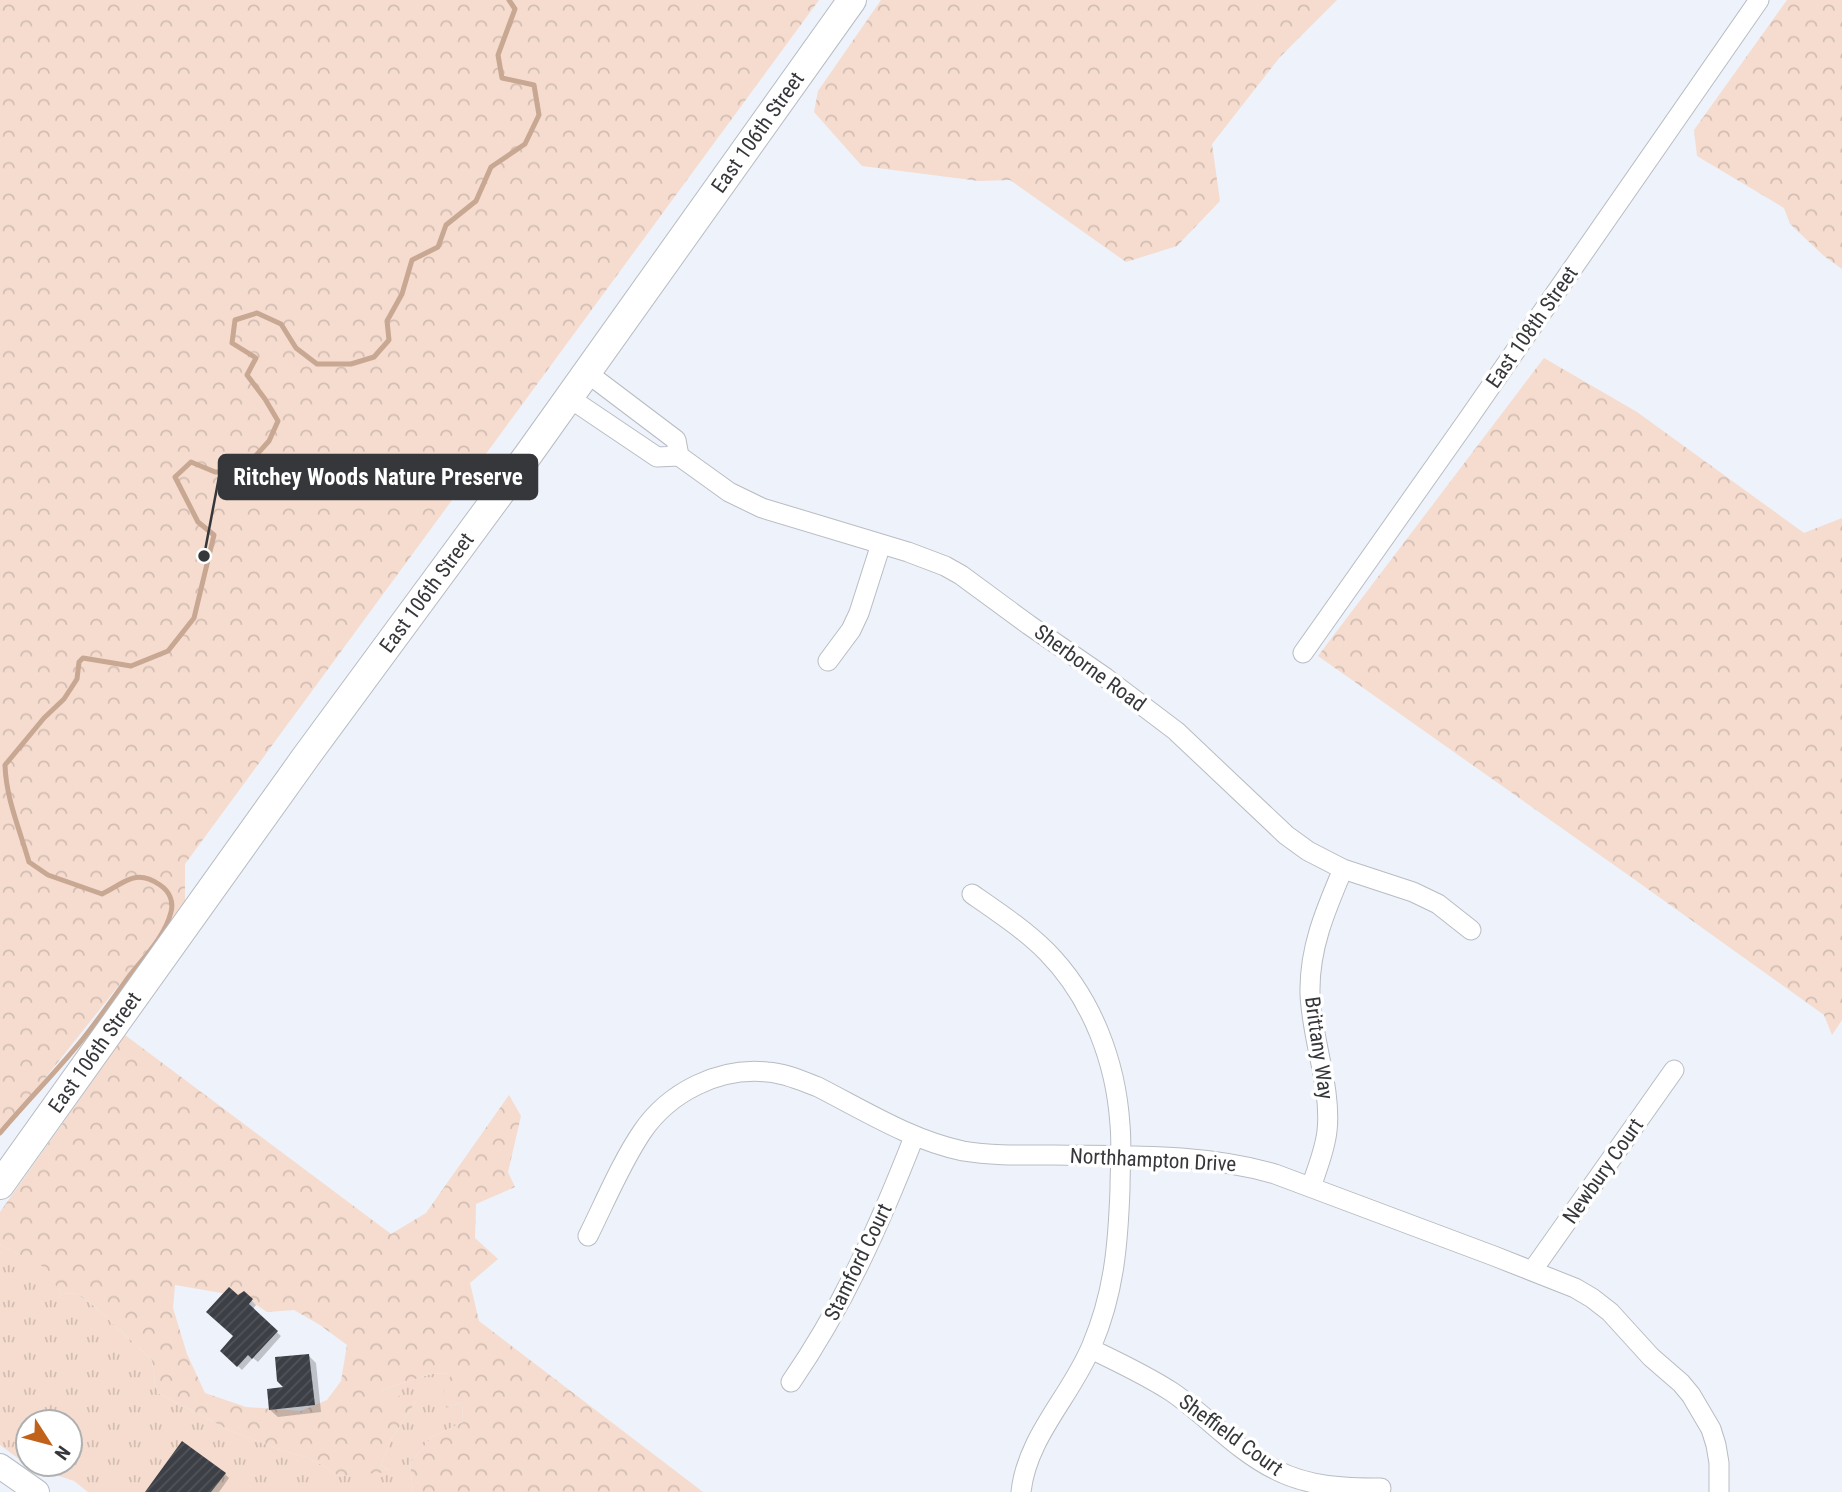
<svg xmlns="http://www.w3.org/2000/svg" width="1842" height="1492" font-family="'Roboto Condensed',sans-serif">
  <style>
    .grass { fill: url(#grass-tufts); fill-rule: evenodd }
    .forest { fill: url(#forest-crowns); fill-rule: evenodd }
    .shadow { fill: #0003 }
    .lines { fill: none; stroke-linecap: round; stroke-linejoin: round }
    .stream { stroke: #c8a793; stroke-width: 5 }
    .building { fill: url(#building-hatch) }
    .minor-casing { stroke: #b8bcc3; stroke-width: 21 }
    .tertiary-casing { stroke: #b8bcc3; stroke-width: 26 }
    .secondary-casing { stroke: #b8bcc3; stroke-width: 30 }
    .minor { stroke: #fff; stroke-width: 19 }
    .tertiary { stroke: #fff; stroke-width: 24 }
    .secondary { stroke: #fff; stroke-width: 28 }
    .labels { text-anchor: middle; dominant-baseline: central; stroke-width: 7; stroke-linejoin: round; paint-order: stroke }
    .street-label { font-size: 21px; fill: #35373a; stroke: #fff }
    .leader { fill: none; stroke: #35373a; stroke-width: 2.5 }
    .callout-dot { fill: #35373a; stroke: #fff; stroke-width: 2.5 }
    .callout { fill: #35373a; stroke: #35373a; stroke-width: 2.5 }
    .callout-label { font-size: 23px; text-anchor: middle; font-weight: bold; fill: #fff }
  </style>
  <defs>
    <pattern id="grass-tufts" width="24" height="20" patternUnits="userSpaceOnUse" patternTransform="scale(1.75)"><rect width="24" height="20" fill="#f5dcce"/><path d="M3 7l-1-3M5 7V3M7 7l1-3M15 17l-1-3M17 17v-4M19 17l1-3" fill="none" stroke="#d3bdb2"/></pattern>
    <pattern id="forest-crowns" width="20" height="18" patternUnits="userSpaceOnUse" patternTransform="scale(1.75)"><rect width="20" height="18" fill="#f5dcce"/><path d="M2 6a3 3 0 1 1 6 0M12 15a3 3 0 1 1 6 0" fill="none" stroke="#d3bdb2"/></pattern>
    <pattern id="building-hatch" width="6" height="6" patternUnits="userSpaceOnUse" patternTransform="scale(1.75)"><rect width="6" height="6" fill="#3c4046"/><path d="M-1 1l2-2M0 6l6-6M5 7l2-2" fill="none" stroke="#505459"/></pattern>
  </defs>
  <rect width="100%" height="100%" fill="#eef2fa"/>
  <!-- grass -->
  <path class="grass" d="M0,1245L43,1266L61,1293L77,1294L94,1306L152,1360L155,1385L158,1393L231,1431L283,1451L306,1457L326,1467L339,1476L389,1471L381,1465L392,1438L416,1401L373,1402L384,1389L431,1374L453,1373L446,1408L462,1402L463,1422L432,1437L410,1463L413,1492H88L74,1481L41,1470H34L0,1445ZM28,1422H70V1464H28Z"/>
  <!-- forest -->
  <path class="forest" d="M0,0H819L185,864V902L0,1135Z
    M881,0H1337L1280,57L1212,144L1220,201L1177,246L1126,262L1010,180L979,181L862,166L814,112L818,91Z
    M1787,0H1842V269L1824,256L1790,224L1784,208L1697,156L1694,130Z
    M1544,358L1637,412L1804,533L1842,518V1020L1832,1035L1824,1015L1631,877L1318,656Z
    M125,1035L391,1234L426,1213L509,1095L521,1116L508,1172L515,1187L476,1204L475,1238L498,1259L470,1283L479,1321L703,1492H413L410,1463L432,1437L463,1422L462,1402L446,1408L444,1389L452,1373L431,1374L384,1389L374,1402L403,1395L416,1401L392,1438L381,1465L390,1472L339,1476L326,1467L306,1457L283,1451L231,1431L158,1393L155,1385L152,1360L94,1306L77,1294L61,1293L42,1266L0,1245V1212ZM175,1285L245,1297L267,1312L294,1310L320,1325L347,1345L341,1381L327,1400L301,1411L246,1407L205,1393L187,1354L173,1308Z"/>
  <!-- shadow -->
  <path class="shadow" d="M244,1293L256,1305L252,1310L281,1336L258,1362L253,1358L242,1370L222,1351L236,1337L238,1297Z
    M309,1356L316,1363L321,1412L278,1417L270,1410Z
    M225,1474L229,1478L219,1492H147Z"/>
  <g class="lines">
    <!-- stream -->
    <path class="stream" d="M0,1133C27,1101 56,1072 82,1040C99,1019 114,997 130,975C145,956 165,936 171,912C174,901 169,891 160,885C135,868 125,883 102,894L48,875L29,862C20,830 6,799 5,765L44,718L64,699L77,679L79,662L83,658L131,666L168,651L194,618L214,535L198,522L175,477L191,462L215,472H241L269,441L278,421L265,399L247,375L256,358L232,343L235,320L257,313L281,324L296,348L317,364H351L374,357L389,340L387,321L402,294L412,260L438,247L446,225L476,201L491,167L525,144L539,115L534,85L502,78L498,55L515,9L509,0"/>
  </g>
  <!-- building -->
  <path class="building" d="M229,1287L238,1295L244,1291L253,1299L249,1304L278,1331L252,1359L248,1355L237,1367L220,1351L233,1336L206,1312Z
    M309,1354L315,1405L269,1410L267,1389L283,1387L277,1381L275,1357Z
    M182,1441L226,1473L211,1492H145Z"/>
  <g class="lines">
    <!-- minor casing -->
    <g class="minor-casing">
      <path id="minor" d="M568,397L657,457L679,456L676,440L586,372
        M679,456L729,492L762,508L908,552L945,566L961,575L1029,625L1106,678L1176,731L1286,835L1308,851L1343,869L1413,892L1438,904L1471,930
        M1303,653L1466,422L1759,0
        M828,661L851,630L859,613L881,544
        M972,894C998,912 1025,930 1047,952C1092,998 1116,1062 1120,1125C1122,1147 1120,1168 1120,1189C1118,1245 1114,1293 1092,1345C1072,1395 1027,1436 1021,1492
        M1311,1187C1317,1169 1325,1150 1327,1131C1332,1088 1311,1037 1310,993C1309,948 1326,909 1343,869
        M588,1236C605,1202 621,1163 642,1132C669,1092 719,1067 767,1072C785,1073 802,1081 818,1087C865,1111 911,1140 963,1151C993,1156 1024,1155 1054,1155C1128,1156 1203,1153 1275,1174L1494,1256L1575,1288L1592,1298L1610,1312L1651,1357L1681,1383L1691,1395L1711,1429L1716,1445L1719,1463V1492
        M1532,1271L1674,1070
        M1091,1349C1118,1362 1146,1375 1172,1392C1207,1416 1237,1451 1276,1470C1309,1487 1345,1488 1381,1488
        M791,1382C844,1305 880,1224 914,1137"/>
    </g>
    <!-- tertiary casing -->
    <g class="tertiary-casing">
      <path id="tertiary" d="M0,1466L37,1492"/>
    </g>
    <!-- secondary casing -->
    <g class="secondary-casing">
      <g id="secondary">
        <path id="s1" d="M0,1185L305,758L528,455L852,0"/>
      </g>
    </g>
    <!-- minor -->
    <use href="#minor" class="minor"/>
    <!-- tertiary -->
    <use href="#tertiary" class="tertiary"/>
    <!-- secondary -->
    <use href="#secondary" class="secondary"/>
  </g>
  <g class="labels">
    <!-- street labels -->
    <g class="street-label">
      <text stroke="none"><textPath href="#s1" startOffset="1297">East 106th Street</textPath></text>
      <text transform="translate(1532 327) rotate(-55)">East 108th Street</text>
      <text stroke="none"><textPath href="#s1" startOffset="730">East 106th Street</textPath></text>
      <text transform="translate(1090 668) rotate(36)">Sherborne Road</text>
      <text transform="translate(1319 1048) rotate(82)">Brittany Way</text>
      <text stroke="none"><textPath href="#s1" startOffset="163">East 106th Street</textPath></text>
      <text transform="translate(1153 1160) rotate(3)">Northhampton Drive</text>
      <text transform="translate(1603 1171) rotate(-55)">Newbury Court</text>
      <text transform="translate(858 1262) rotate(-64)">Stamford Court</text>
      <text transform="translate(1231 1435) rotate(36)">Sheffield Court</text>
    </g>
  </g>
  <!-- callouts -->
  <path class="leader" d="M204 556L219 477"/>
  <circle class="callout-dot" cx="204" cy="556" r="7"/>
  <rect class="callout" x="219" y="455" width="318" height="44" rx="7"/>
  <g class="callout-label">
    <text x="378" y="485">Ritchey Woods Nature Preserve</text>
  </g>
  <!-- north arrow -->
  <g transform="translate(49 1443) rotate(126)"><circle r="33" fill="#ffffff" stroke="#aeafb0" stroke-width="2"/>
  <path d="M0-5L12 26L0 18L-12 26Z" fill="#c1621a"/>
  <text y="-10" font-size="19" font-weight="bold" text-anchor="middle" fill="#35373a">N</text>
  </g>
</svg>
